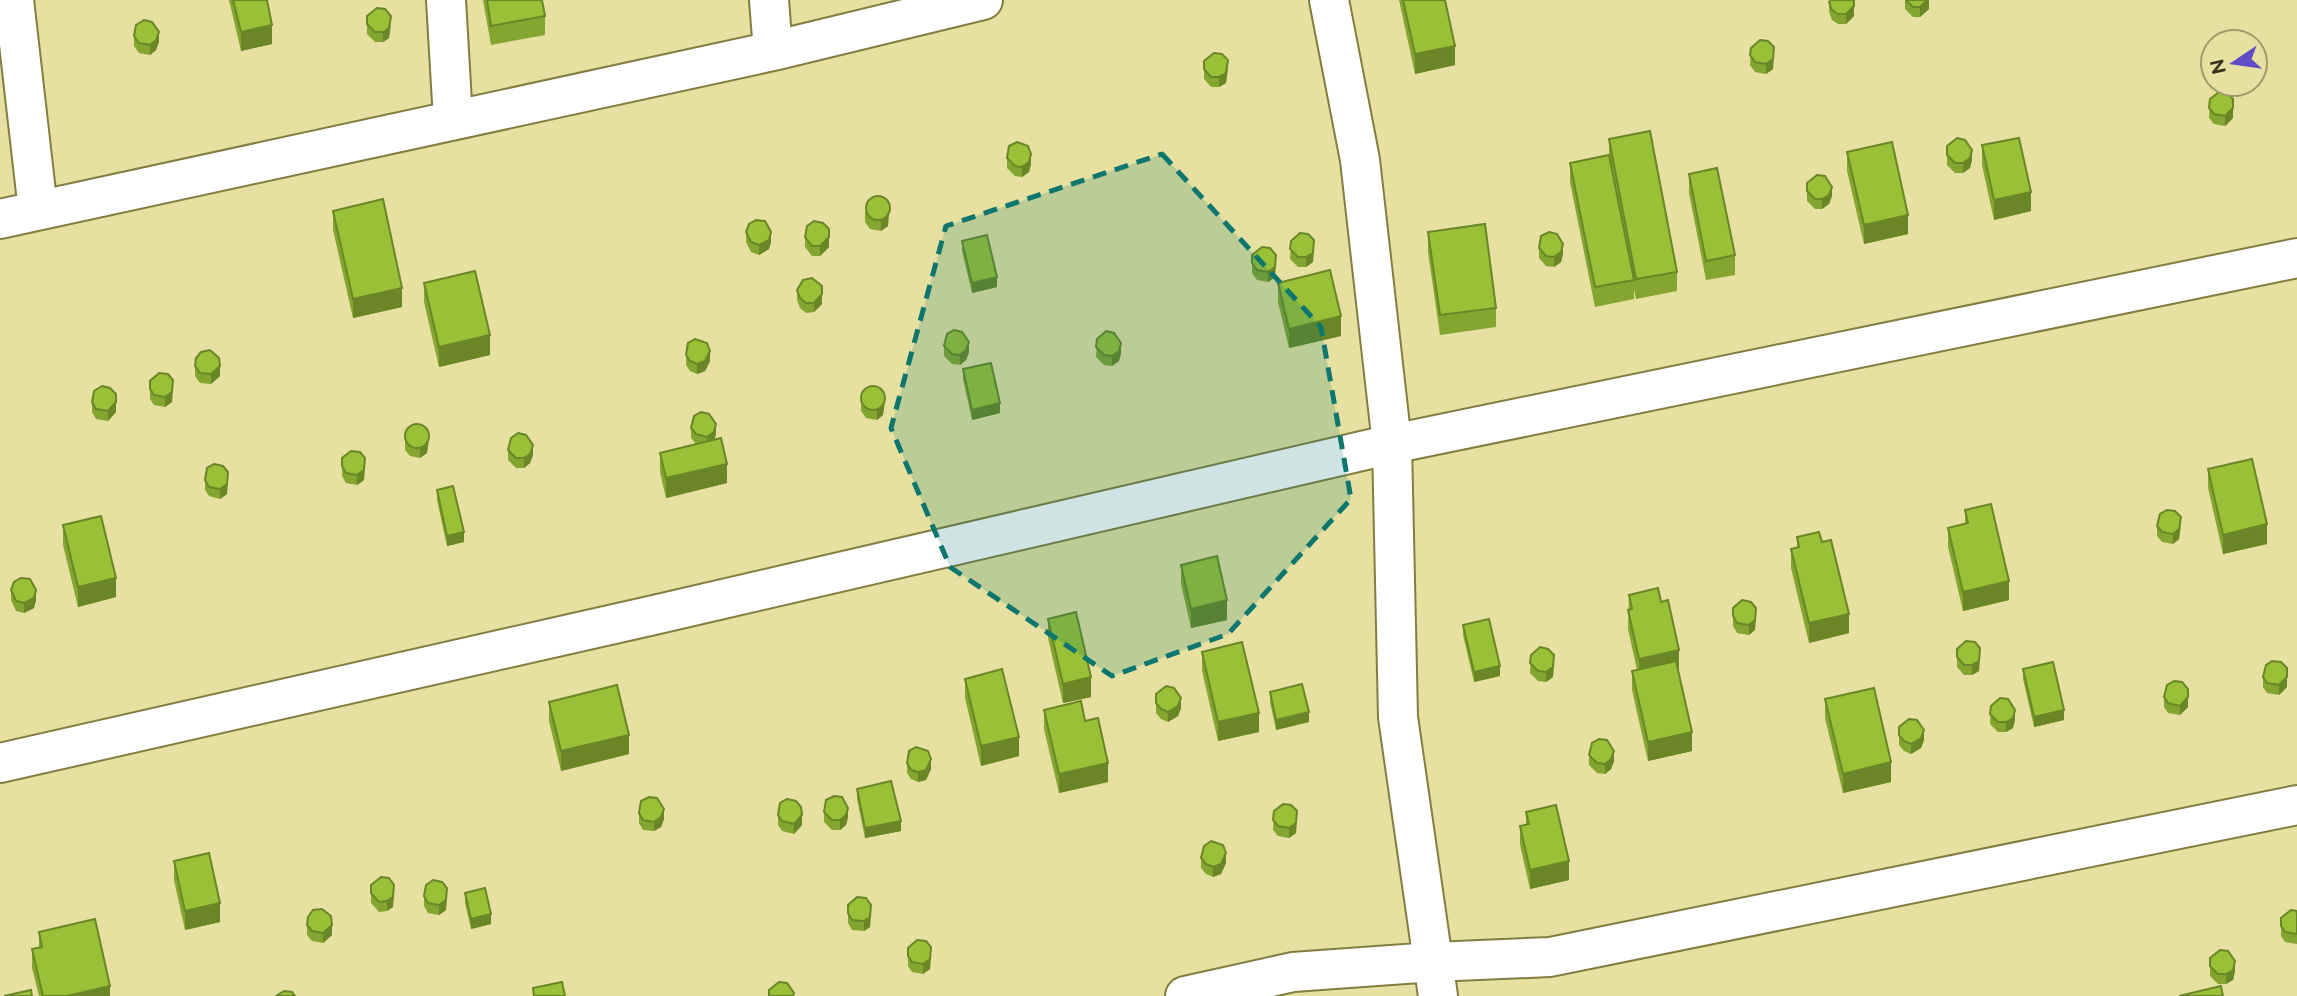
<svg xmlns="http://www.w3.org/2000/svg" width="2297" height="996" font-family="Raleway,sans-serif">
  <style>
    .lines { fill: none; stroke-linecap: round; stroke-linejoin: round }
    .minor-casing { stroke: #837d41; stroke-width: 42 }
    .minor { stroke: #fff; stroke-width: 38 }
    .wall { fill: #84a52f }
    .shaded-wall { fill: #6b8626 }
    .building { fill: #99c037; stroke: #6b8626; stroke-width: 2 }
    .marked { fill: #0f766e; fill-opacity: 0.2; stroke: #0f766e; stroke-width: 5; stroke-dasharray: 14 9; stroke-linejoin: round }
  </style>
  <rect width="100%" height="100%" fill="#e6e1a1"/>
  <g class="lines">
    <!-- minor casing -->
    <g class="minor-casing">
      <path id="minor" d="M14,0L38,210
        M446,0L453,120
        M769,0L773,51
        M1329,0L1360,160L1392,444L1398,717L1438,996
        M0,219L773,51L983,0
        M0,763L654,615L1392,444L2297,258
        M1185,996L1293,972L1433,962L1550,957L2297,805"/>
    </g>
    <!-- minor -->
    <use href="#minor" class="minor"/>
  </g>
  <!-- wall -->
  <path class="wall" d="M229,0H267L272,44L241,51Z
    M483,0H542L545,16V35L491,45Z
    M1399,0H1445L1455,65L1415,74Z
    M1905,0H1929V9L1920,17H1913L1905,9Z
    M1829,2L1854,16L1846,24H1838L1832,20L1829,12Z
    M367,16L391,26L389,38L383,42H375L367,34Z
    M134,36L159,42L156,50L150,55L139,53L134,46Z
    M1751,48L1774,57L1773,69L1766,74L1755,72L1750,65Z
    M1204,69L1228,70L1226,83L1219,87H1211L1204,79Z
    M2210,99L2233,118L2225,126L2214,124L2209,118Z
    M1609,139L1677,272V291L1636,299L1634,289V299L1595,307L1570,182V163L1609,155Z
    M1982,145L2031,211L1994,220L1982,165Z
    M1947,146L1972,160L1970,168L1963,173H1955L1947,165Z
    M1847,152L1908,234L1864,244L1847,171Z
    M1007,158L1031,164L1029,172L1022,177L1015,176L1007,168Z
    M1689,174L1735,255V275L1706,280L1689,193Z
    M1807,183L1832,196L1829,204L1822,209H1815L1807,201Z
    M333,211L402,307L353,318L333,230Z
    M865,212L889,214L888,226L881,231L870,229L865,222Z
    M746,232L771,242L769,249L759,255L751,252L746,242Z
    M1428,232L1496,308V327L1440,335L1428,252Z
    M805,237L829,247L820,256H812L805,247Z
    M962,241L997,287L972,293L962,251Z
    M1291,241L1314,250L1313,262L1306,267H1298L1290,259Z
    M1539,248L1563,254L1561,262L1554,267L1546,266L1539,258Z
    M1252,255L1276,265L1275,277L1268,282L1257,280L1252,273Z
    M424,283L490,355L439,367L424,302Z
    M1278,283L1341,336L1289,348L1278,302Z
    M797,290L822,304L814,312L806,313L800,308L797,300Z
    M1097,339L1121,353L1119,361L1112,366L1104,365L1096,357Z
    M944,346L969,352L966,360L960,365L952,364L944,356Z
    M686,355L710,361L705,371L697,374L690,371L686,365Z
    M195,366L220,376L211,384L200,383L195,376Z
    M963,369L1000,413L972,420L963,379Z
    M150,381L173,390L172,402L165,407L154,405L150,399Z
    M861,401L885,403L883,415L877,420L866,418L861,411Z
    M92,402L116,412L108,421L96,419L92,412Z
    M691,428L716,434L714,439L727,483L666,498L660,472V453L696,444L691,438Z
    M405,440L429,441L427,453L420,458L410,456L405,450Z
    M508,450L533,455L530,463L524,468H516L508,460Z
    M342,458L365,468L364,480L357,485L346,483L342,476Z
    M2208,469L2267,544L2223,554L2208,488Z
    M205,480L228,482L227,494L220,499L209,496L205,490Z
    M437,490L464,542L447,546L437,500Z
    M1965,510L2009,600L1963,611L1948,547V528L1965,524Z
    M63,525L116,597L78,607L63,545Z
    M2157,526L2181,527L2179,539L2173,544L2162,542L2157,536Z
    M1797,537L1822,542L1849,633L1809,643L1791,568V549L1797,547Z
    M1181,565L1227,620L1191,628L1181,584Z
    M11,590L36,600L34,608L24,613L16,611L11,600Z
    M1629,595L1679,669H1678L1692,751L1648,761L1632,690V671L1637,670L1628,629Z
    M1733,608L1756,618L1755,630L1749,635L1737,633L1733,626Z
    M1048,619L1091,697L1063,703L1048,638Z
    M1463,625L1500,676L1474,682L1463,635Z
    M1957,649L1980,658L1979,671L1972,675H1964L1957,667Z
    M1202,652L1259,732L1218,741L1202,671Z
    M1531,655L1554,664L1553,677L1546,682L1538,681L1530,673Z
    M2023,669L2064,720L2034,727L2023,679Z
    M2263,677L2287,687L2279,695L2267,693L2263,687Z
    M965,679L1019,756L981,766L965,698Z
    M1270,692L1309,722L1276,730L1270,702Z
    M1156,694L1181,708L1178,716L1168,722L1161,719L1156,713Z
    M2164,697L2188,707L2180,715L2168,713L2164,707Z
    M1825,699L1891,782L1843,793L1825,718Z
    M549,702L629,754L561,771L549,721Z
    M1991,706L2015,720L2013,728L2006,732H1998L1990,724Z
    M1044,710L1085,721L1108,782L1059,793L1044,729Z
    M1899,727L1924,740L1921,748L1911,754L1904,751L1899,745Z
    M1589,755L1614,761L1611,769L1605,774L1597,773L1589,765Z
    M907,763L931,769L926,780L918,782L911,779L907,773Z
    M857,789L901,831L865,838L857,799Z
    M1274,811L1297,821L1296,833L1289,838L1278,836L1273,830Z
    M824,812L848,817L846,825L840,830H832L824,822Z
    M1526,812L1569,880L1530,889L1520,845V826L1526,825Z
    M639,813L664,819L661,827L654,831L643,830L639,823Z
    M778,815L802,825L794,834L782,831L778,825Z
    M1201,858L1226,863L1221,874L1213,877L1206,874L1201,868Z
    M174,861L220,922L185,930L174,880Z
    M371,885L394,894L393,907L387,911L379,912L371,903Z
    M465,893L491,924L471,929L465,903Z
    M424,896L447,898L446,910L439,915L428,913L424,906Z
    M848,905L871,915L870,927L864,931L852,930L848,923Z
    M2297,911V944L2285,942L2281,936V918Z
    M307,925L332,935L323,943L312,941L307,935Z
    M39,932L110,996H39L32,968V949L39,948Z
    M908,948L931,957L930,969L923,974L912,972L908,966Z
    M2210,958L2235,971L2233,980L2226,984H2218L2210,976Z"/>
  <!-- shaded-wall -->
  <path class="shaded-wall" d="M1927,0H1929V9L1920,17V7Z
    M1854,6V16L1846,24V14Z
    M391,16L389,38L383,42V32Z
    M272,25V44L241,51V32Z
    M159,32V42L156,50L150,55V45Z
    M1455,46V65L1415,74V54Z
    M1774,47L1773,69L1766,74V64Z
    M1228,60L1226,83L1219,87V77Z
    M2233,108V118L2225,126V116Z
    M1972,150V160L1970,168L1963,173V163Z
    M1031,154V164L1029,172L1022,177V167Z
    M1832,187V196L1829,204L1822,209V199Z
    M2031,192V211L1994,220V200Z
    M889,204L888,226L881,231V221Z
    M1908,215V234L1864,244V225Z
    M771,232V242L769,249L759,255V245Z
    M829,237V247L820,256V246Z
    M1314,240L1313,262L1306,267V257Z
    M1563,244V254L1561,262L1554,267V257Z
    M1276,255L1275,277L1268,282V272Z
    M997,277V287L972,293V283Z
    M402,288V307L353,318V299Z
    M822,294V304L814,312V303Z
    M1341,316V336L1289,348V329Z
    M490,335V355L439,367V347Z
    M969,342V352L966,360L960,365V355Z
    M1121,343V353L1119,361L1112,366V356Z
    M710,351V361L705,371L697,374V364Z
    M220,366V376L211,384V374Z
    M173,380L172,402L165,407V397Z
    M885,393L883,415L877,420V410Z
    M116,402V412L108,421V411Z
    M1000,403V413L972,420V410Z
    M716,424V434L714,442L707,447V437Z
    M429,431L427,453L420,458V448Z
    M533,445V455L530,463L524,468V458Z
    M365,458L364,480L357,485V475Z
    M727,464V483L666,498V478Z
    M228,472L227,494L220,499V489Z
    M2181,517L2179,539L2173,544V534Z
    M2267,524V544L2223,554V535Z
    M464,532V542L447,546V536Z
    M116,578V597L78,607V587Z
    M2009,581V600L1963,611V592Z
    M36,590V600L34,608L24,613V603Z
    M1227,600V620L1191,628V609Z
    M1756,608L1755,630L1749,635V625Z
    M1849,614V633L1809,643V623Z
    M1980,648L1979,671L1972,675V665Z
    M1679,650V669L1639,678V659Z
    M1554,655L1553,677L1546,682V672Z
    M1500,666V676L1474,682V672Z
    M1091,677V697L1063,703V684Z
    M2287,677V687L2279,695V685Z
    M2188,697V707L2180,715V706Z
    M1181,698V708L1178,716L1168,722V712Z
    M2015,710V720L2013,728L2006,732V722Z
    M2064,710V720L2034,727V717Z
    M1309,712V722L1276,730V720Z
    M1259,713V732L1218,741V722Z
    M1924,730V740L1921,748L1911,754V744Z
    M1692,732V751L1648,761V742Z
    M629,735V754L561,771V751Z
    M1019,737V756L981,766V746Z
    M1614,751V761L1611,769L1605,774V764Z
    M931,759V769L926,780L918,782V772Z
    M1891,762V782L1843,793V774Z
    M1108,763V782L1059,793V774Z
    M848,808V817L846,825L840,830V820Z
    M664,809V819L661,827L654,831V822Z
    M1297,811L1296,833L1289,838V828Z
    M802,815V825L794,834V824Z
    M901,821V831L865,838V828Z
    M1226,853V863L1221,874L1213,877V867Z
    M1569,861V880L1530,889V870Z
    M394,885L393,907L387,911V901Z
    M447,888L446,910L439,915V905Z
    M220,903V922L185,930V911Z
    M871,905L870,927L864,931V921Z
    M491,914V924L471,929V919Z
    M332,925V935L323,943V933Z
    M931,947L930,969L923,974V964Z
    M2235,961V971L2233,980L2226,984V974Z
    M110,986V996H67Z"/>
  <!-- building -->
  <path class="building" d="M233,0H267L272,25L241,32Z
    M487,0H542L545,16L491,26Z
    M1403,0H1445L1455,46L1415,54Z
    M1831,0H1854V6L1846,14H1838L1832,10L1829,2Z
    M1906,0H1927L1920,7H1913Z
    M377,8L385,9L391,16L389,28L383,32H375L367,24V16Z
    M144,20L152,22L159,32L156,40L150,45L139,43L134,36L136,25Z
    M1760,40L1768,41L1774,47L1773,59L1766,64L1755,62L1750,55L1751,48Z
    M1214,53L1222,54L1228,60L1226,73L1219,77H1211L1204,69V61Z
    M2219,92L2227,93L2233,99V108L2225,116L2214,114L2209,108L2210,99Z
    M1650,131L1677,272L1636,279L1609,139Z
    M1957,138L1965,140L1972,150L1970,158L1963,163H1955L1947,155V146Z
    M2019,138L2031,192L1994,200L1982,145Z
    M1017,142L1028,146L1031,154L1029,162L1022,167L1015,166L1007,158L1009,146Z
    M1892,142L1908,215L1864,225L1847,152Z
    M1609,155L1634,280L1595,287L1570,163Z
    M1717,168L1735,255L1706,261L1689,174Z
    M1817,175L1825,176L1832,187L1829,195L1822,199H1815L1807,191V183Z
    M866 208a12 12 0 1 1 24 0a12 12 0 1 1-24 0Z
    M383,199L402,288L353,299L333,211Z
    M756,220L765,221L771,232L769,240L759,245L751,242L746,232L749,224Z
    M814,221L823,223L829,229V237L820,246H812L805,237L807,226Z
    M1485,224L1496,308L1440,315L1428,232Z
    M1549,232L1557,234L1563,244L1561,252L1554,257L1546,256L1539,248L1541,236Z
    M1300,233L1308,234L1314,240L1313,253L1306,257H1298L1290,249L1291,241Z
    M987,235L997,277L972,283L962,241Z
    M1262,247L1270,248L1276,255L1275,267L1268,272L1257,270L1252,263V255Z
    M1330,270L1341,316L1289,329L1278,283Z
    M475,271L490,335L439,347L424,283Z
    M812,278L822,286V294L814,303H806L800,298L797,290L803,280Z
    M954,330L962,332L969,342L966,350L960,355L952,354L944,346L947,334Z
    M1106,331L1114,333L1121,343L1119,351L1112,356L1104,355L1096,347L1097,339Z
    M695,339L707,343L710,351L705,361L697,364L690,361L686,355L688,343Z
    M210,350L219,358L220,366L211,374L200,373L195,366L196,358L201,352Z
    M991,363L1000,403L972,410L963,369Z
    M159,373L168,374L173,380L172,392L165,397L154,395L150,389V381Z
    M102,386L110,388L116,394V402L108,411L96,409L92,402L94,391Z
    M861 398a12 12 0 1 1 24 0a12 12 0 1 1-24 0Z
    M701,412L709,414L716,424L714,432L707,437L696,434L691,428L694,416Z
    M405 436a12 12 0 1 1 24 0a12 12 0 1 1-24 0Z
    M518,433L526,435L533,445L530,454L524,458H516L508,450L511,438Z
    M721,438L727,464L666,478L660,453Z
    M351,451L360,452L365,458L364,470L357,475L346,473L342,466V458Z
    M2252,459L2267,524L2223,535L2208,469Z
    M214,464L223,466L228,472L227,484L220,489L209,487L205,480L207,468Z
    M453,486L464,532L447,536L437,490Z
    M1991,504L2009,581L1963,592L1948,528L1968,523L1965,510Z
    M2167,510L2175,511L2181,517L2179,529L2173,534L2162,532L2157,526L2160,514Z
    M101,516L116,578L78,587L63,525Z
    M1819,532L1822,542L1831,540L1849,614L1809,623L1791,549L1799,547L1797,537Z
    M1217,556L1227,600L1191,609L1181,565Z
    M21,578L30,579L36,590L34,598L24,603L16,601L11,590L14,582Z
    M1658,588L1661,602L1668,600L1679,650L1639,659L1628,610L1632,609L1629,595Z
    M1742,600L1751,602L1756,608L1755,620L1749,625L1737,623L1733,616V608Z
    M1076,612L1091,677L1063,684L1048,619Z
    M1489,619L1500,666L1474,672L1463,625Z
    M1966,641L1975,642L1980,648L1979,661L1972,665H1964L1957,657V649Z
    M1242,642L1259,713L1218,722L1202,652Z
    M1540,647L1548,649L1554,655L1553,667L1546,672L1538,671L1530,663L1531,655Z
    M1676,661L1692,732L1648,742L1632,671Z
    M2272,661L2281,662L2287,668V677L2279,685L2267,683L2263,677L2266,665Z
    M2053,662L2064,710L2034,717L2023,669Z
    M1002,669L1019,737L981,746L965,679Z
    M2174,681L2182,682L2188,689V697L2180,706L2168,703L2164,697L2167,685Z
    M1302,684L1309,712L1276,720L1270,692Z
    M617,685L629,735L561,751L549,702Z
    M1166,686L1174,688L1181,698L1178,706L1168,712L1161,709L1156,703V694Z
    M1874,688L1891,762L1843,774L1825,699Z
    M2000,698L2008,699L2015,710L2013,718L2006,722H1998L1990,714L1991,706Z
    M1081,701L1085,721L1098,718L1108,763L1059,774L1044,710Z
    M1909,719L1917,720L1924,730L1921,738L1911,744L1904,741L1899,735V727Z
    M1599,739L1607,740L1614,751L1611,759L1605,764L1597,763L1589,755L1592,743Z
    M916,747L928,751L931,759L926,770L918,772L911,770L907,763L909,751Z
    M891,781L901,821L865,828L857,789Z
    M834,796L842,797L848,808L846,815L840,820H832L824,812L826,800Z
    M649,797L657,798L664,809L661,817L654,822L643,820L639,813L641,801Z
    M787,799L796,801L801,807L802,815L794,824L782,821L778,815L780,803Z
    M1283,804L1291,805L1297,811L1296,823L1289,828L1278,826L1273,820L1274,811Z
    M1556,805L1569,861L1530,870L1520,826L1529,824L1526,812Z
    M1211,841L1223,845L1226,853L1221,864L1213,867L1206,864L1201,858L1204,846Z
    M209,853L220,903L185,911L174,861Z
    M381,877L389,878L394,885L393,897L387,901L379,902L371,893V885Z
    M433,880L442,882L447,888L446,900L439,905L428,903L424,896L426,885Z
    M485,888L491,914L471,919L465,893Z
    M857,897L866,898L871,905L870,917L864,921L852,920L848,913V905Z
    M322,909L331,916L332,925L323,933L312,931L307,925L308,917L313,910Z
    M2291,910L2297,911V934L2285,932L2281,926V918Z
    M95,919L110,986L67,996H43L32,949L42,947L39,932Z
    M917,940L926,941L931,947L930,959L923,964L912,962L908,956V948Z
    M2220,950L2228,951L2235,961L2233,970L2226,974H2218L2210,966V958Z
    M562,982L565,996H534L533,988Z
    M779,982L787,983L794,993L793,996H769V990Z
    M2221,986L2223,996H2179Z
    M31,990L32,996H4Z
    M284,991L292,992L295,996H276Z"/>
  <!-- marked area -->
  <path class="marked" d="M1162,154L1321,327L1351,499L1228,634L1112,676L950,567L891,428L946,226Z"/>
  <!-- north arrow -->
  <g transform="translate(2234 63) rotate(257)"><circle r="33" fill="#e6e1a1" stroke="#a09b6b" stroke-width="2"/>
  <path d="M0-5L12 26L0 18L-12 26Z" fill="#5e4dc5"/>
  <text y="-10" font-size="19" font-weight="bold" text-anchor="middle" fill="#36331a">N</text>
  </g>
</svg>
